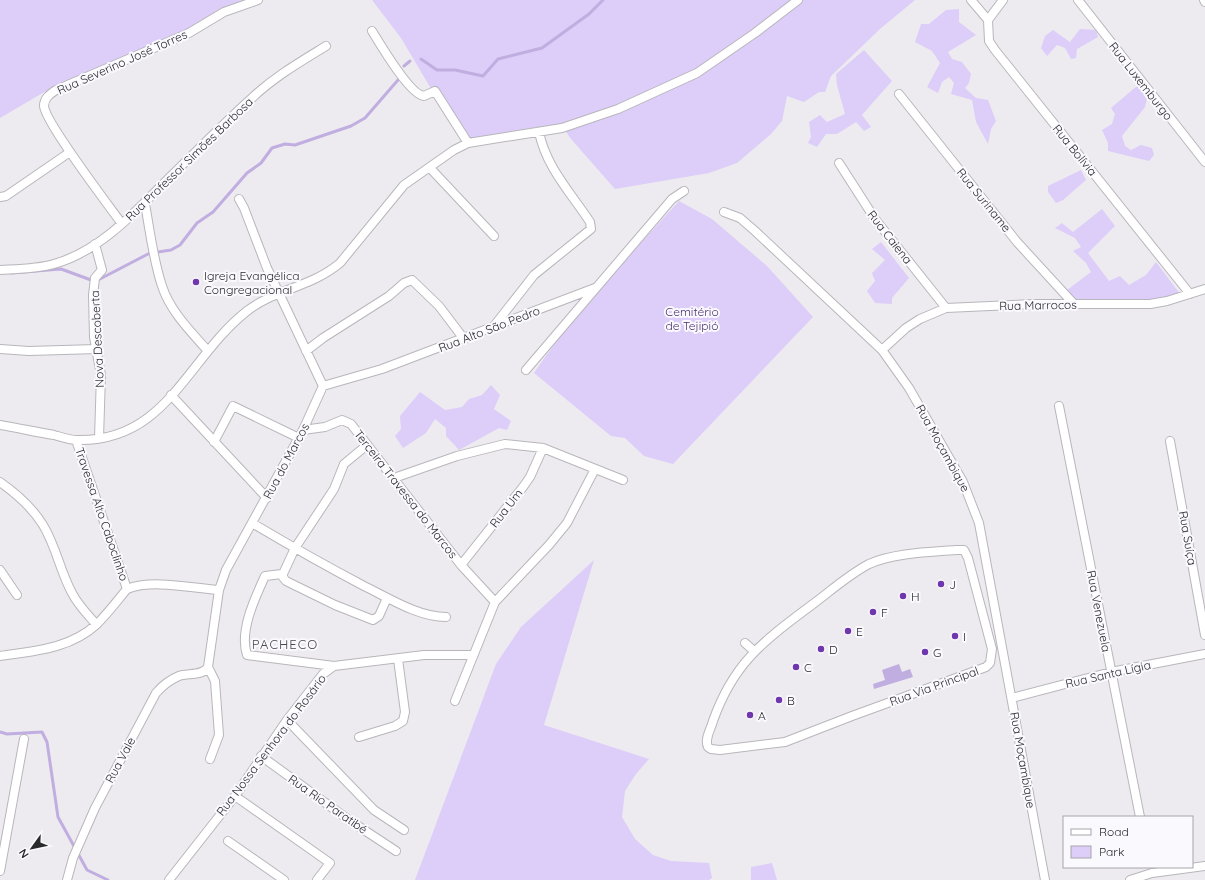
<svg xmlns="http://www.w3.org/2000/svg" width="1205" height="880" font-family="Quicksand,sans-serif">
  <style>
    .green { fill: #ddcdf9 }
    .water { fill: #c1aee0 }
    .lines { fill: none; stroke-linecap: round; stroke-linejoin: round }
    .stream { stroke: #c1aee0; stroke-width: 3 }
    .street-casing { stroke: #b8b6bb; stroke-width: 10 }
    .street { stroke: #fff; stroke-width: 8 }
    .poi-dot { fill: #6f36ad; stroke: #faf9fe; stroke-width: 1.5 }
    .labels { text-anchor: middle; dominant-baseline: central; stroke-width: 4; stroke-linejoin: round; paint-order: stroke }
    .street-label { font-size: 12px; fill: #2a292b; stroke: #faf9fe }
    .poi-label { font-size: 12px; fill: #2a292b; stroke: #faf9fe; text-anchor: start }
    .park-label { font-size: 12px; fill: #4b306e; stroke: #faf9fe }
    .neighbourhood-label { font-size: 13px; letter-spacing: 1px; fill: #49484c; stroke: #faf9fe }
  </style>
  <rect width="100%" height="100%" fill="#edebf0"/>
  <!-- green -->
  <path class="green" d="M0,0H262L46,91L0,118Z
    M372,0H791L742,37L802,0H915L880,29L831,76L825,92H819L804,102L787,96L782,121L771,134L737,163L709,173L615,189L571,139L562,126L462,141L401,38Z
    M959,9V22L976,35L948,52L952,59L962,62L971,74L969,83L965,88L976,98L988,100L996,121L991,129L988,144L976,122L972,100L951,94L954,83L949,77L942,82L938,93L927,87L940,63L932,51L915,42L921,24H929L946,10Z
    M1080,29L1096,30L1098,37L1077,49L1076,58L1071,59L1065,48L1057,45L1047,56L1041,48L1045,36L1053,30L1070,42Z
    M864,50L892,81L862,115L871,127L864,131L856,122L837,134H826L817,147L808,143L811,137L809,122L820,115L827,122L845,114L837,85L836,74Z
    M1137,86L1148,94L1145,107L1122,136L1125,146L1131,150L1141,145L1152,148L1154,155L1149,161L1108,151V143L1102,130L1112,124L1115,114L1111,108Z
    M1081,170L1086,180L1063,200L1056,203L1048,192V186Z
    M679,201L712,219L767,266L813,317L673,464L644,456L625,438L611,436L534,373C576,310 629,256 679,201Z
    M1102,209L1115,226L1088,253L1109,281L1120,276L1129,285L1146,275L1156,262L1180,294L1155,301L1080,303L1067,290L1091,272L1086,263L1073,251L1081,247L1075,238L1055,228L1062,223L1073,232Z
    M881,242L909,278L892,298V304L875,303L867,291L875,281L872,273L885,260L872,249Z
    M491,385L500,395L494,409L511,421L507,430L499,428L459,450L446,436V428L435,419L426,433L403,448L395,436L401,429L400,416L420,392L445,410L462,407L469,399L482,395Z
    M594,560L544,725L649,759L636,774L625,791L622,817L635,839L653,855L671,861L709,863L712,878L709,880H415L496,664L521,627Z
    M772,863L777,880H751V867Z"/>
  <!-- water -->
  <path class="water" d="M899,664L902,672L910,669L913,677L874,689L873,684L885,680L882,670Z"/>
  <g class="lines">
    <!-- stream -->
    <path class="stream" d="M421,59L437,70H455L483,76L498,59L542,48L589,14L603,0
      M404,66L410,61
      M158,252L171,250L180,245L197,223L213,212L247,173L261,163L272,148L285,144L295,145L351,126L365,118L398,80
      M11,273L61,269L91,280H98L150,253
      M0,732L7,734L42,732L47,742L58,817L87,870L108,880"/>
    <!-- street casing -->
    <g class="street-casing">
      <path id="street" d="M971,0L988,20
        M1003,0L988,20L989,41L995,50L1190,294
        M1078,0L1205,162
        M1204,0L1205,2
        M372,31C380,44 410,95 424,96L435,91L468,143
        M899,94L1017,242L1073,303
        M839,163L875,219L946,308
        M430,168L494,236
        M0,197L6,196L70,152
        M239,199L244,208L267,268L323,386
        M145,204C150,231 153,259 162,286C170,311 191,332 208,351
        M724,212L740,218L755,231L882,350L909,388L963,482L979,523L1045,880
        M122,224C109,206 45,122 44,106C44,98 50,94 56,90L189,33L224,12L258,0
        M95,244L102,270L95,278L93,295L94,337L101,375L99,438
        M0,270C18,269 37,269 54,264C101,251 138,209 171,176C198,150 224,123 252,98C274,77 300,62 326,46
        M494,326L534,275L591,229L590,222C571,193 546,167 539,132
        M0,349L29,351L97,349
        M882,350L906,328L920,319L946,308L1035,304H1150L1167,301L1205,289
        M306,351L323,338L389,296L404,283L412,280L439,306L464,339
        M526,370L672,199L684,191
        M171,395L267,498
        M1059,406L1140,817
        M0,425C18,428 36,432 54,435C61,437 70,440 77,440C167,442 187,358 247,311C277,288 310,288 340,263L404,185L454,150L468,143L562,128L618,109L697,73L755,33L798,0
        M303,430L325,427L342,420L351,424L461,565L495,602
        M76,440L127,589
        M1170,441L1205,635
        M214,442L233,406L299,438
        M367,445L344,464L334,489L295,548L282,576L286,581L335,605L373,620L379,616L387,598
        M394,478L457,456L505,444L543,448L623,480
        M0,482C17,494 32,507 43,525C56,546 60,571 72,593C78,605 87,614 96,624
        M252,523C289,545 326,566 364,586C389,598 418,617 446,617
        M956,550H964L968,558L992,649L990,663L986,667L852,716L785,742L720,750L711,749L708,747C704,739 711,729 713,721C735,659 767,639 817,601C834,588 850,574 869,564C893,553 930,552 956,550Z
        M461,565L523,487L530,477L543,448
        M0,570L17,595
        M282,574L265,576C255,598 239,631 247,655L334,666
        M745,643L754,651
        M0,656C34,651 70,649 97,624C108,613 117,601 127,589C152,579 192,588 219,590
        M208,667L215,681L219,735L210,759
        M1012,698L1111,672L1205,654
        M455,701L495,602L549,545L567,523L595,469
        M287,720L374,810L404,830
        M359,737L395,726L403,721L405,712L398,659
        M261,756L349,820L396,851
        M235,796L330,863L317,880
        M228,841L284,880
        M0,871L24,739
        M67,880L73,858L95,808L156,693C163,685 169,680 179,676C188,673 203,676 208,667L219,590L226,570L303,430L323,386L382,369L595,288
        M169,880L235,796L287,720L323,674L334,666L424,655H473
        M1130,880L1152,873L1205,866"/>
    </g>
    <!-- street -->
    <use href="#street" class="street"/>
  </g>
  <!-- markers -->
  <g class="poi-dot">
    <circle cx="196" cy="282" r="4"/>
    <circle cx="941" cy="584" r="4"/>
    <circle cx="903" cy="596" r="4"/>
    <circle cx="873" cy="612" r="4"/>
    <circle cx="848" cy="631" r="4"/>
    <circle cx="955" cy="636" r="4"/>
    <circle cx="821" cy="649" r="4"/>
    <circle cx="925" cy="652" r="4"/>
    <circle cx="796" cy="667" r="4"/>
    <circle cx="779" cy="700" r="4"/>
    <circle cx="750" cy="715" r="4"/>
  </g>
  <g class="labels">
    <!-- street labels -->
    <g class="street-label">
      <text transform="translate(122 62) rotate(-24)">Rua Severino José Torres</text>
      <text transform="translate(1141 81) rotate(52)">Rua Luxemburgo</text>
      <text transform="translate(1075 150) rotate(51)">Rua Bolívia</text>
      <text transform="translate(189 159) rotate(-44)">Rua Professor Simões Barbosa</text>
      <text transform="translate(984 200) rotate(51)">Rua Suriname</text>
      <text transform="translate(890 237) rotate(52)">Rua Caiena</text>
      <text transform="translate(1038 305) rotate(-1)">Rua Marrocos</text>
      <text transform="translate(489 329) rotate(-21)">Rua Alto São Pedro</text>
      <text transform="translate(97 339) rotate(-93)">Nova Descoberta</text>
      <text transform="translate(943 448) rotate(61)">Rua Moçambique</text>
      <text transform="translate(286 461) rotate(-62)">Rua do Marcos</text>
      <text transform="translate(406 494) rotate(52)">Terceira Travessa do Marcos</text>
      <text transform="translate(506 508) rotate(-52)">Rua Um</text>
      <text transform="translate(102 514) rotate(71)">Travessa Alto Caboclinho</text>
      <text transform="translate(1188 538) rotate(80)">Rua Suíça</text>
      <text transform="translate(1099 611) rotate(79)">Rua Venezuela</text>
      <text transform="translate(1108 674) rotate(-13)">Rua Santa Lígia</text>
      <text transform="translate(934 686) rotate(-20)">Rua Via Principal</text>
      <text transform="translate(271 745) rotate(-53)">Rua Nossa Senhora do Rosário</text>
      <text transform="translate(120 760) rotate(-62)">Rua Vale</text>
      <text transform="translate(1023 760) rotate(80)">Rua Moçambique</text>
      <text transform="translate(328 804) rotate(35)">Rua Rio Paratibé</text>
    </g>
    <!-- poi labels -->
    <g class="poi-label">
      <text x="204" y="275">Igreja Evangélica<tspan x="204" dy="14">Congregacional</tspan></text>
      <text x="949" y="584">J</text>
      <text x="911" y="596">H</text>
      <text x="881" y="612">F</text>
      <text x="856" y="631">E</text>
      <text x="963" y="636">I</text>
      <text x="829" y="649">D</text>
      <text x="933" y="652">G</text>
      <text x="804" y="667">C</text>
      <text x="787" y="700">B</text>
      <text x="758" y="715">A</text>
    </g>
    <!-- park labels -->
    <g class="park-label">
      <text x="692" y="311">Cemitério<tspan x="692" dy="14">de Tejipió</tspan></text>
    </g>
    <!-- neighbourhood labels -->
    <g class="neighbourhood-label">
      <text x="285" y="644">PACHECO</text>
    </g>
  </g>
  <!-- legend -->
  <rect x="1063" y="816" width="130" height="52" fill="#faf9fe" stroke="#a7a6aa"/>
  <rect x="1071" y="829" width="20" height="6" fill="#ffffff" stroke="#a7a6aa"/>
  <text x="1099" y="836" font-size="12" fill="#2a292b">Road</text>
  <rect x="1071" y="846" width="20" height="12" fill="#ddcdf9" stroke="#a7a6aa"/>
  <text x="1099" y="856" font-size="12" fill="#2a292b">Park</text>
  <!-- north arrow -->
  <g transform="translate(32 848) rotate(237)" stroke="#faf9fe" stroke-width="3" paint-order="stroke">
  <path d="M0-3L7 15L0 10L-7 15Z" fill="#2a292b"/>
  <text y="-6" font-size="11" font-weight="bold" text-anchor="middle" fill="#2a292b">N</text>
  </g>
</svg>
